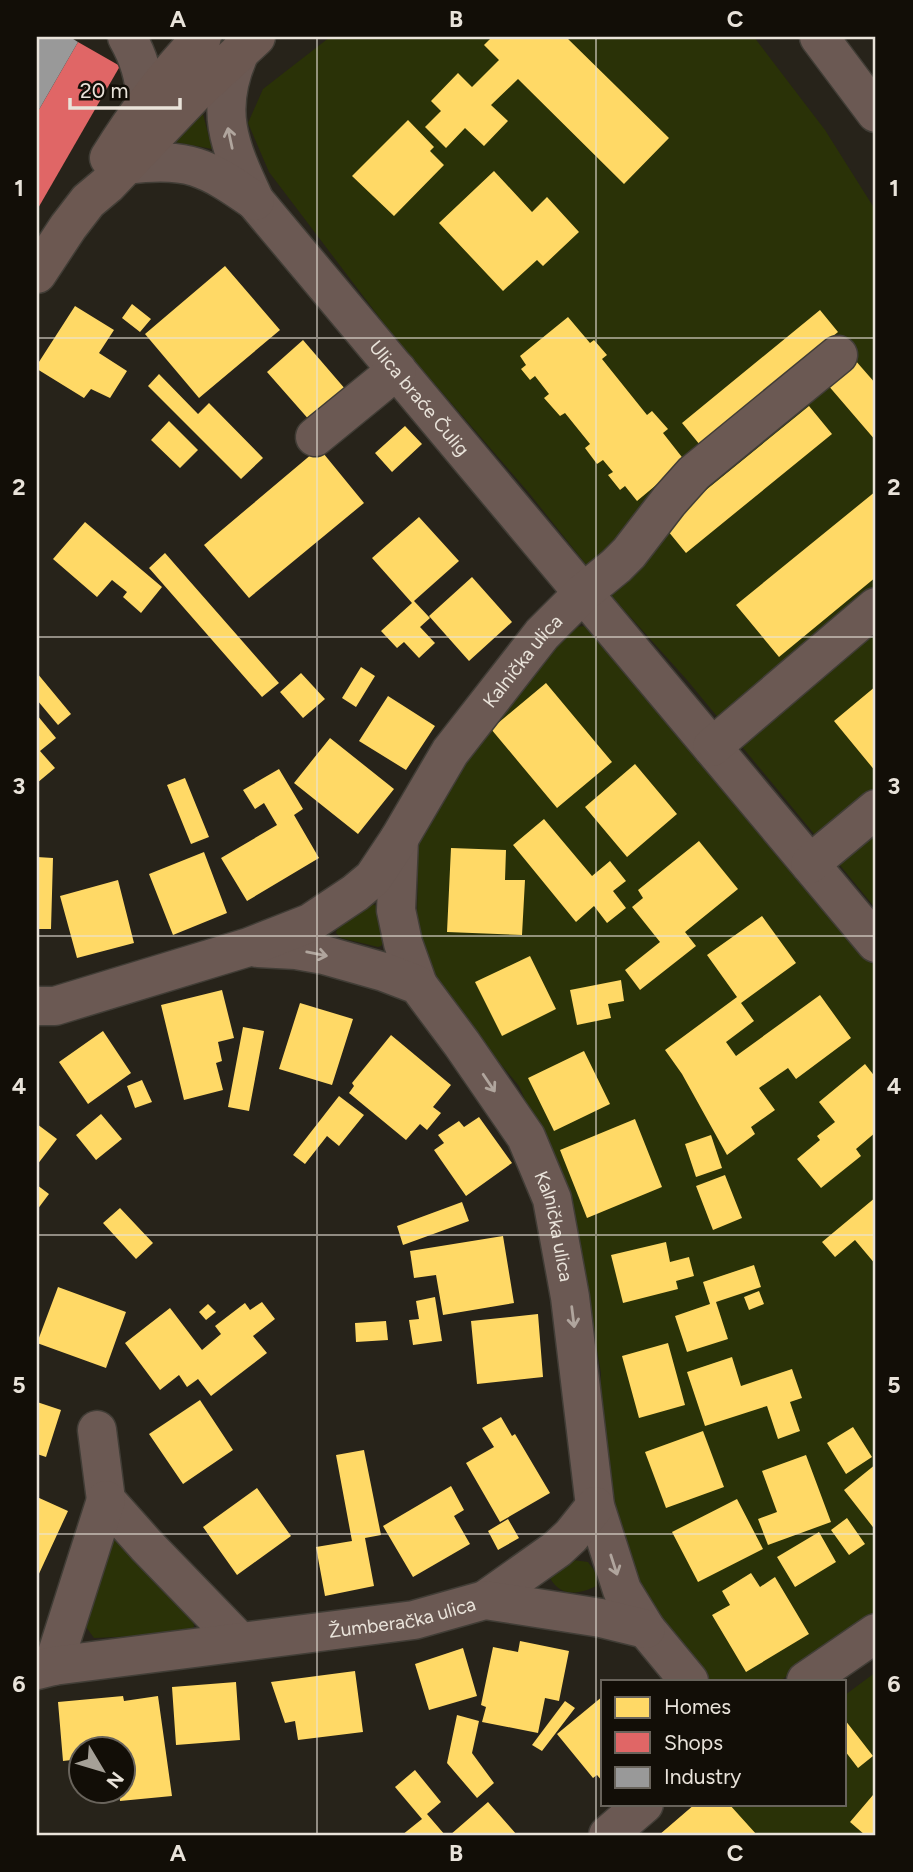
<svg xmlns="http://www.w3.org/2000/svg" width="913" height="1872" font-family="Figtree,sans-serif">
  <style>
    .green { fill: #2a3207 }
    .homes { fill: #ffd966 }
    .shops { fill: #e06666 }
    .industry { fill: #999 }
    .lines { fill: none; stroke-linecap: round; stroke-linejoin: round }
    .minor-casing { stroke: #413d36; stroke-width: 41 }
    .major-casing { stroke: #413d36; stroke-width: 41 }
    .minor { stroke: #6b5953; stroke-width: 38 }
    .major { stroke: #6c5851; stroke-width: 38 }
    .oneway { stroke: #b0a59d }
    .grid { fill: none; stroke: #e9e3da; stroke-width: 2; stroke-opacity: 0.55 }
    .labels { text-anchor: middle; dominant-baseline: central; stroke-width: 7; stroke-linejoin: round; paint-order: stroke }
    .street-label { font-size: 19px; fill: #e9e3da; stroke: #120e07 }
    .neatline { fill: none; stroke: #e9e3da; stroke-width: 2.5 }
    .grid-label { font-size: 23px; text-anchor: middle; font-weight: bold; fill: #e9e3da }
  </style>
  <rect width="100%" height="100%" fill="#27231a"/>
  <!-- green -->
  <path class="green" d="M330,37H754L825,130L876,211V909L687,680L608,592L529,493L395,338L269,172L248,123L263,89Z
    M202,110L212,149L170,141Z
    M586,626L601,641L876,968V1612L780,1681H706L665,1636L637,1580L619,1522L607,1465L598,1438L601,1373L576,1232L555,1167L519,1086L459,1014L428,965L417,917L418,875L414,847L462,761L563,633L575,627Z
    M371,904L375,905L380,910L385,940L381,946L378,947L341,938L336,933L338,926Z
    M115,1537L193,1614L194,1627L183,1634L94,1638L86,1627C91,1600 96,1557 115,1537Z
    M573,1560L588,1562L596,1573L597,1586C579,1594 561,1598 550,1578L561,1567Z
    M876,1672V1835H662L697,1804H845V1695Z"/>
  <!-- homes -->
  <path class="homes" d="M492,37H566L669,138L624,184L518,79L491,105L508,121L484,146L465,128L446,148L425,127L441,111L431,101L458,73L472,87L499,60L484,45Z
    M408,120L434,147L430,151L444,165L394,216L352,176Z
    M494,171L532,212L547,197L579,232L543,266L537,260L503,291L439,223Z
    M225,266L280,330L199,398L145,334Z
    M132,304L151,319L140,332L122,318Z
    M75,306L114,330L99,353L127,371L110,398L91,389L84,398L37,369V365Z
    M820,310L838,332L700,445L682,423Z
    M568,317L590,343L594,340L607,355L602,359L647,415L652,411L668,429L663,433L685,461L637,501L625,486L620,490L608,475L613,472L603,460L597,464L585,448L590,444L565,413L560,416L544,398L549,394L535,376L530,380L521,369L526,365L520,356Z
    M303,340L346,390L311,422L267,372Z
    M855,360L876,384V441L827,384Z
    M159,374L198,414L209,403L263,458L241,479L148,386Z
    M809,406L832,434L686,553L663,525Z
    M169,421L198,450L180,468L151,440Z
    M405,426L422,444L392,472L375,453Z
    M319,448L364,503L249,598L204,545Z
    M876,491V577L779,657L736,605Z
    M419,517L459,561L414,601L430,618L420,627L435,643L419,658L404,642L397,648L381,631L412,603L372,558Z
    M85,522L162,587L141,613L123,597L127,592L112,580L97,597L53,559Z
    M165,553L279,683L262,697L149,568Z
    M472,577L512,622L469,661L429,616Z
    M361,667L375,676L356,707L342,698Z
    M37,673L71,714L58,725L37,700Z
    M301,673L325,699L303,718L280,692Z
    M546,683L612,762L557,808L491,729Z
    M876,686V772L834,721Z
    M388,696L435,726L406,770L359,741Z
    M37,715L56,738L40,751L55,768L37,783Z
    M330,738L394,789L358,834L294,783Z
    M635,764L677,814L627,857L585,807Z
    M279,769L303,809L294,815L319,858L247,901L221,858L277,825L264,803L255,809L243,790Z
    M185,778L209,837L191,844L167,785Z
    M544,819L592,876L610,861L626,881L613,891L626,908L607,923L594,906L576,922L513,845Z
    M699,841L738,889L685,932L696,946L640,990L625,970L660,942L632,907L643,898L638,890Z
    M451,848L506,850L505,880H525L522,935L447,932Z
    M204,852L227,913L173,935L149,874Z
    M37,857L53,858L51,929H37Z
    M118,880L134,943L77,958L60,896Z
    M762,916L796,963L741,1003L754,1021L726,1042L736,1056L820,995L851,1038L796,1079L788,1068L759,1088L775,1110L751,1127L755,1134L727,1155L682,1074L665,1050L737,997L707,955Z
    M530,956L556,1009L502,1036L475,982Z
    M621,980L624,1001L608,1004L611,1018L577,1025L570,990Z
    M222,990L234,1038L218,1042L222,1061L216,1063L223,1090L184,1100L161,1005Z
    M300,1003L353,1019L332,1085L279,1069Z
    M243,1027L264,1031L249,1111L228,1107Z
    M103,1031L131,1073L88,1104L59,1062Z
    M391,1035L451,1085L433,1107L441,1113L427,1130L420,1124L406,1140L349,1093L354,1086L352,1083Z
    M584,1051L610,1104L554,1131L528,1078Z
    M865,1064L876,1078V1132L856,1149L861,1156L821,1188L797,1159L820,1140L817,1136L835,1122L819,1102Z
    M142,1080L152,1102L135,1108L127,1086Z
    M339,1096L364,1115L339,1146L327,1136L305,1164L293,1155Z
    M101,1114L122,1139L96,1160L76,1135Z
    M479,1117L512,1163L466,1196L434,1150L444,1143L438,1135L459,1121L464,1127Z
    M635,1119L662,1187L587,1218L560,1150Z
    M37,1124L57,1139L37,1165Z
    M711,1135L722,1168L696,1177L685,1144Z
    M725,1175L742,1218L713,1230L696,1186Z
    M37,1185L49,1194L37,1210Z
    M876,1197V1265L855,1240L835,1257L822,1242Z
    M462,1202L469,1221L403,1245L397,1226Z
    M120,1208L153,1243L136,1259L103,1223Z
    M503,1236L514,1303L443,1315L436,1275L414,1278L410,1251Z
    M666,1242L670,1262L689,1257L694,1276L676,1281L678,1289L623,1303L611,1255Z
    M754,1265L761,1287L716,1302L728,1339L687,1352L675,1316L710,1304L703,1282Z
    M58,1287L126,1312L106,1368L37,1343Z
    M759,1291L764,1304L749,1310L744,1297Z
    M435,1297L442,1341L413,1345L409,1320L419,1319L416,1301Z
    M262,1302L275,1319L253,1336L267,1353L211,1396L198,1379L187,1387L179,1375L160,1390L125,1343L170,1308L202,1350L221,1334L215,1326L245,1303L250,1310Z
    M208,1304L216,1312L206,1320L199,1312Z
    M538,1314L543,1377L477,1384L471,1321Z
    M386,1321L388,1340L356,1342L355,1323Z
    M668,1343L685,1405L639,1418L622,1356Z
    M732,1357L741,1386L792,1369L802,1398L790,1402L800,1431L778,1439L767,1406L705,1426L687,1372Z
    M200,1400L233,1450L183,1484L149,1434Z
    M37,1402L61,1410L46,1457L37,1454Z
    M501,1417L512,1436L515,1434L550,1493L500,1522L466,1463L494,1447L482,1428Z
    M853,1427L872,1457L846,1474L827,1443Z
    M703,1431L724,1487L666,1508L645,1452Z
    M364,1450L381,1535L365,1538L374,1586L325,1596L316,1547L352,1541L336,1455Z
    M806,1455L831,1522L768,1545L758,1519L777,1512L762,1471Z
    M876,1464V1531L844,1490Z
    M451,1486L464,1510L454,1516L470,1544L413,1577L383,1526Z
    M257,1488L291,1536L237,1575L203,1527Z
    M37,1497L68,1511L37,1578Z
    M737,1499L763,1549L698,1582L672,1532Z
    M847,1518L865,1544L849,1555L831,1530Z
    M508,1519L519,1538L498,1550L488,1531Z
    M819,1532L836,1562L795,1587L777,1557Z
    M751,1573L760,1587L775,1577L809,1634L746,1672L712,1615L730,1605L722,1591Z
    M520,1641L569,1651L559,1701L545,1698L538,1733L482,1722L486,1707L481,1705L493,1647L518,1652Z
    M463,1648L477,1696L429,1710L415,1664Z
    M355,1671L363,1732L298,1740L295,1721L285,1723L271,1682Z
    M236,1682L240,1740L176,1745L172,1687Z
    M123,1696L124,1701L158,1696L172,1796L120,1801L119,1792H122V1750H80V1759L63,1761L58,1702Z
    M603,1696V1782L597,1775L593,1778L557,1734Z
    M565,1701L575,1708L542,1751L532,1745Z
    M457,1715L479,1721L472,1753L494,1783L477,1798L447,1763Z
    M845,1720L873,1756L858,1768L845,1751Z
    M415,1770L441,1802L427,1814L445,1835H402L422,1819L395,1787Z
    M873,1795L876,1797V1835H865L850,1822Z
    M488,1802L517,1835H450Z
    M695,1804H729L757,1835H659Z"/>
  <!-- shops -->
  <path class="shops" d="M78,42L120,66L37,210V113Z"/>
  <!-- industry -->
  <path class="industry" d="M37,37H70L78,42L37,113Z"/>
  <g class="lines">
    <!-- minor casing -->
    <g class="minor-casing">
      <g id="minor">
        <path d="M127,37C139,58 144,76 146,100"/>
        <path d="M819,37L876,113"/>
        <path id="s1" d="M241,50C213,109 229,146 255,201L876,943"/>
        <path d="M127,165C189,157 206,167 255,201"/>
        <path d="M315,437L397,370"/>
        <path d="M712,747L876,607"/>
        <path d="M399,839L396,910L403,943L418,985"/>
        <path d="M810,864L876,809"/>
        <path id="s2" d="M258,948L296,950L324,955L384,972L418,985L462,1044L526,1137L552,1199L570,1297L595,1506L622,1590L646,1629L689,1681"/>
        <path id="s3" d="M37,1006H55L249,947L310,923L355,893L373,878L399,839L450,752L542,634L583,593L616,566L629,553L669,501L694,473L838,355"/>
        <path d="M97,1430L106,1500L146,1545L239,1641"/>
        <path d="M485,1600L557,1549L571,1536L595,1506"/>
        <path d="M53,1666L106,1500"/>
        <path id="s4" d="M37,1670L53,1666L414,1620L485,1600L601,1618L646,1629"/>
        <path d="M806,1681L876,1633"/>
        <path d="M608,1835L644,1804"/>
      </g>
    </g>
    <!-- major casing -->
    <g class="major-casing">
      <path id="major" d="M109,158C137,112 165,76 202,37
        M37,274L68,227L88,201L107,185L193,95L256,37"/>
    </g>
    <!-- minor -->
    <use href="#minor" class="minor"/>
    <!-- major -->
    <use href="#major" class="major"/>
  </g>
  <!-- one-way arrows -->
  <defs><path id="oneway-shaft" d="M-6 0H5M1.5-3L5.5 0L1.5 3" fill="none" stroke-width="1.6" stroke-linecap="round" stroke-linejoin="round" transform="scale(1.75)"/></defs>
  <g class="oneway">
    <use href="#oneway-shaft" transform="translate(230 138) rotate(-102)"/>
    <use href="#oneway-shaft" transform="translate(317 954) rotate(11)"/>
    <use href="#oneway-shaft" transform="translate(489 1083) rotate(56)"/>
    <use href="#oneway-shaft" transform="translate(573 1317) rotate(83)"/>
    <use href="#oneway-shaft" transform="translate(614 1565) rotate(72)"/>
  </g>
  <!-- grid -->
  <path class="grid" d="M317,37V1835M596,37V1835M37,338H876M37,637H876M37,936H876M37,1235H876M37,1534H876"/>
  <g class="labels">
    <!-- street labels -->
    <g class="street-label">
      <text stroke="none"><textPath href="#s1" startOffset="415">Ulica braće Čulig</textPath></text>
      <text stroke="none"><textPath href="#s3" startOffset="628">Kalnička ulica</textPath></text>
      <text stroke="none"><textPath href="#s2" startOffset="446">Kalnička ulica</textPath></text>
      <text stroke="none"><textPath href="#s4" startOffset="369">Žumberačka ulica</textPath></text>
    </g>
  </g>
  <!-- border -->
  <rect width="913" height="1872" fill="none" stroke="#120e07" stroke-width="77"/>
  <!-- legend -->
  <rect x="601" y="1680" width="245" height="126" fill="#120e07" stroke="#68635b" stroke-width="2"/>
  <rect x="615" y="1697" width="35" height="21" fill="#ffd966" stroke="#68635b" stroke-width="2"/>
  <text x="664" y="1714" font-size="21" fill="#e9e3da">Homes</text>
  <rect x="615" y="1732" width="35" height="21" fill="#e06666" stroke="#68635b" stroke-width="2"/>
  <text x="664" y="1750" font-size="21" fill="#e9e3da">Shops</text>
  <rect x="615" y="1767" width="35" height="21" fill="#999999" stroke="#68635b" stroke-width="2"/>
  <text x="664" y="1784" font-size="21" fill="#e9e3da">Industry</text>
  <!-- north arrow -->
  <g transform="translate(102 1770) rotate(128)"><circle r="33" fill="#120e07" stroke="#68635b" stroke-width="2"/>
  <path d="M0-5L12 26L0 18L-12 26Z" fill="#a5a097"/>
  <text y="-10" font-size="19" font-weight="bold" text-anchor="middle" fill="#e9e3da">N</text>
  </g>
  <!-- scale -->
  <path d="M70 98v10h110v-10" fill="none" stroke="#e9e3da" stroke-width="3.5"/>
  <text x="80" y="98" font-size="21" fill="#e9e3da" stroke="#120e07" stroke-width="5" paint-order="stroke">20 m</text>
  <rect x="38" y="38" width="836" height="1796" class="neatline"/>
  <g class="grid-label">
    <text x="178" y="27">A</text>
    <text x="456" y="27">B</text>
    <text x="735" y="27">C</text>
    <text x="19" y="196">1</text>
    <text x="894" y="196">1</text>
    <text x="19" y="495">2</text>
    <text x="894" y="495">2</text>
    <text x="19" y="794">3</text>
    <text x="894" y="794">3</text>
    <text x="19" y="1094">4</text>
    <text x="894" y="1094">4</text>
    <text x="19" y="1393">5</text>
    <text x="894" y="1393">5</text>
    <text x="19" y="1692">6</text>
    <text x="894" y="1692">6</text>
    <text x="178" y="1861">A</text>
    <text x="456" y="1861">B</text>
    <text x="735" y="1861">C</text>
  </g>
</svg>
